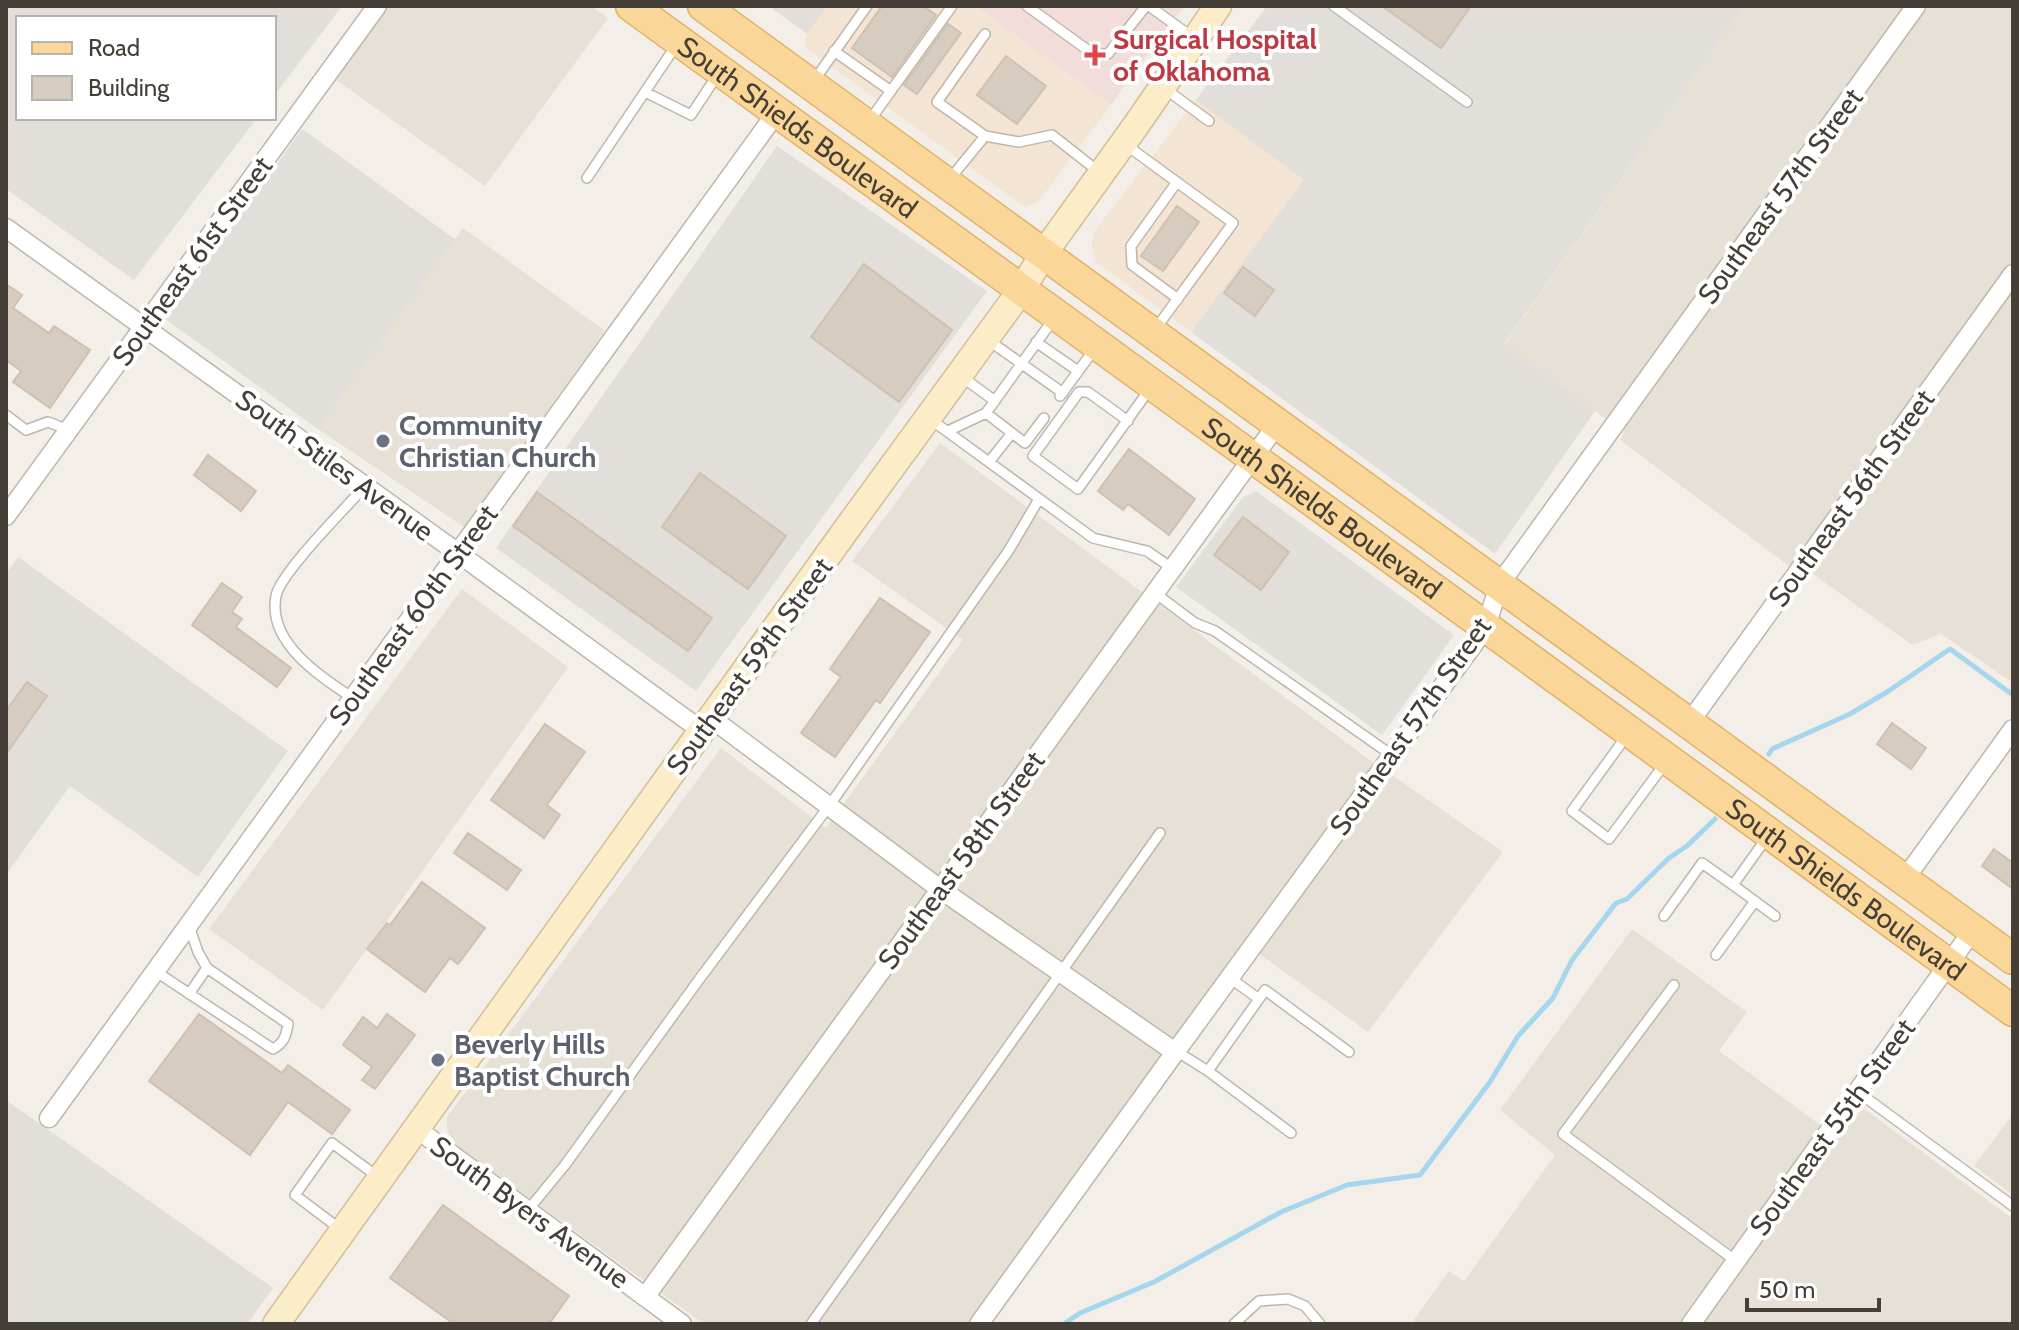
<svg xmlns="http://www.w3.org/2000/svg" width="2019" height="1330" font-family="Cabin,sans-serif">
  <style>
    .residential { fill: #e7e0d6 }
    .commercial { fill: #f4e4d3 }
    .industrial { fill: #e2ded9 }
    .medical { fill: #f3dddb }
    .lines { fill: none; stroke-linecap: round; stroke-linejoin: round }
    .stream { stroke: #a6d6ed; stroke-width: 5 }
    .building { fill: #d7ccc0; stroke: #cfc1b1; stroke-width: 2 }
    .service-casing { stroke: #beb6aa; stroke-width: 12 }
    .minor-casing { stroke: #beb6aa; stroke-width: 21 }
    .secondary-casing { stroke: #d1be99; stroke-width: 29 }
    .primary-casing { stroke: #dfb269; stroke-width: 33 }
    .service { stroke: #fff; stroke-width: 9 }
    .minor { stroke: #fff; stroke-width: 18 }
    .secondary { stroke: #fcecc8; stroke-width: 26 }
    .primary { stroke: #fad799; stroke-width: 30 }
    .health-dot { fill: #e0444e; stroke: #fff; stroke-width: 3 }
    .worship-dot { fill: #6b7280; stroke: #fff; stroke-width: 3 }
    .labels { text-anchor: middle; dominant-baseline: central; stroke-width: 8; stroke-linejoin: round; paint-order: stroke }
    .health-label { font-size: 28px; font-weight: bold; fill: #be3a42; stroke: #fff; text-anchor: start }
    .street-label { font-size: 28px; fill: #463f37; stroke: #fff }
    .worship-label { font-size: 28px; font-weight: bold; fill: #5b616d; stroke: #fff; text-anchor: start }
  </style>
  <rect width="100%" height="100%" fill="#f3efe8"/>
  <!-- residential -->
  <path class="residential" d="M388,6H591L608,18L485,186L335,79Z
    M1744,6H2013V683L1941,634L1912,645L1810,572L1805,578L1620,440L1624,432L1504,345Z
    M463,228L605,331L464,527L318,429Z
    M940,443L1366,757L1503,852L1368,1032L1243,942L969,1324H704L453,1143L447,1130V1117L721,748L826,828L963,640L852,561Z
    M462,589L568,667L323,1010L209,929Z
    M1632,929L1747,1012L1719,1051L1815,1121L1837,1139L1863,1108L2013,1219V1324H1411L1449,1271L1464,1281L1555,1155L1500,1110Z
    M2013,1114V1195L1974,1166Z"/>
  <!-- commercial -->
  <path class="commercial" d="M827,6H975L1111,105L1039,201L1025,207L804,47L807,34Z
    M1196,100L1305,180L1191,332L1096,262L1092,247L1093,233Z"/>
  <!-- industrial -->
  <path class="industrial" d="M6,6H342L274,96V18H18V118H257L134,280L6,189Z
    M769,6H827L807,34Z
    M1267,6H1744L1504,344L1595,411L1495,554L1191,332L1304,180L1196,100Z
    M302,129L455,239L318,429L165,319Z
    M777,146L987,291L696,691L496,548Z
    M1256,491L1454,635L1382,735L1176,587L1243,497Z
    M18,557L288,751L198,877L70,786L6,875V573Z
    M6,1100L273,1288L247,1324H6Z"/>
  <!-- medical -->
  <path class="medical" d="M975,6H1184L1111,105Z"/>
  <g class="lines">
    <!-- stream -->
    <path class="stream" d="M1769,754L1772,749L1850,714L1887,692L1950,649L2013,695
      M1064,1324L1080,1313L1154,1282L1281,1212L1347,1185L1420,1175L1490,1082L1518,1036L1553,998L1572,960L1616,903L1627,899L1669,858L1687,846L1715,819"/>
  </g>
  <!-- building -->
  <path class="building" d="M882,6H923L936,15L892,77L852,48Z
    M1382,6H1471L1441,48Z
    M948,24L961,33L917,94L904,85Z
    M1006,56L1046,86L1017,124L977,95Z
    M1177,206L1199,222L1163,271L1141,256Z
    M864,264L952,330L899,402L811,337Z
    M1243,267L1274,290L1255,316L1224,293Z
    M6,284L22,295L13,308L49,333L54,326L90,350L50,408L13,382L21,371L6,360Z
    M1129,449L1195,499L1169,535L1128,504L1123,510L1098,491Z
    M208,455L256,491L241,511L194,475Z
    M700,473L786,536L748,589L662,527Z
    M537,492L712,618L688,651L513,526Z
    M1243,517L1289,552L1261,590L1214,555Z
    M222,583L242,597L232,612L242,619L236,627L291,668L277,687L192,625Z
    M880,598L930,632L880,703L876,700L835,757L801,733L841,677L830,669Z
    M27,682L47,696L6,754V711Z
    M1892,723L1926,748L1911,769L1877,744Z
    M545,724L585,752L547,805L560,815L544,838L491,800Z
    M468,833L521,870L507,890L454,853Z
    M1994,849L2013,863V889L1982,866Z
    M422,882L485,928L458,964L450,958L425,992L367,949L387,923L390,925Z
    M199,1014L282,1073L288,1065L350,1110L332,1134L288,1102L250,1155L149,1081Z
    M387,1014L415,1035L375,1089L362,1080L372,1067L343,1045L363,1017L377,1028Z
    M443,1205L569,1296L549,1324H454L390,1278Z"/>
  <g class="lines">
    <!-- service casing -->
    <g class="service-casing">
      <path id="service" d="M1027,6L1093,54H1108L1146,6
        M1149,6L1192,37
        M1334,6L1467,102
        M834,51L891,91
        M813,82L867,6
        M1164,88L1209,121
        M645,92L691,115L718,74
        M870,120L952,6
        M985,136L937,102L985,34
        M1126,145L1233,223L1154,331
        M587,178L677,44
        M949,180L985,136L1019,142L1052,135L1099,172
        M1177,182L1131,246L1132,265L1178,299
        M988,340L1063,393
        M1036,342L1078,371
        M962,377L995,401
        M1060,396L1096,347
        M986,413L1025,443L1044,418
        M6,415L26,430L48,422L69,430
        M930,419L1093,538L1147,551L1173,569
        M1128,421L1088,392H1079L1033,456L1078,489L1149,390
        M948,431L986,413L1055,317
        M989,462L1012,433
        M1155,593L1195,623L1215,631L1393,756
        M353,698C320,677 267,642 276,596C280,573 347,507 365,486
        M1628,734L1572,811L1609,839L1666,762
        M1768,836L1733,885L1775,916
        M1664,916L1702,863L1733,885
        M1716,955L1755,901
        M155,971L273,1049C284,1043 286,1036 288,1024L207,968L198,952L189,926
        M1230,978L1259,999
        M1674,985L1563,1134L1736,1261
        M189,994L207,968
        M1176,1051L1208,1071
        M1858,1092L2013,1206
        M1291,1133L1208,1071L1259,999L1265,990L1349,1052
        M528,1210L565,1165L698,981L829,806L1009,550L1039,499
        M340,1229L295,1195L332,1143L378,1177
        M811,1324L1160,833
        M1234,1324L1259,1301L1288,1299L1305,1306L1320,1324"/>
    </g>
    <!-- minor casing -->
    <g class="minor-casing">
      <path id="minor" d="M6,228L458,553L702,731
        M6,516L377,6
        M711,718L940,889L1175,1052
        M1689,723L2013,274
        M1904,880L2013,729
        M49,1118L777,112
        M417,1129L682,1324
        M645,1297L1278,423
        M979,1324L1176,1051L1486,627L1499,585L1916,6
        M1691,1324L1973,930"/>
    </g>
    <!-- secondary casing -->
    <g class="secondary-casing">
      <path id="secondary" d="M276,1324L851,523L1022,289L1044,253L1137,124L1218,6"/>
    </g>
    <!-- primary casing -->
    <g class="primary-casing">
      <g id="primary">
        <path id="s1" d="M631,6C1092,341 1553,675 2013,1011"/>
        <path d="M703,6L2013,959"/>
      </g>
    </g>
    <!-- service -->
    <use href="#service" class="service"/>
    <!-- minor -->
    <use href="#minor" class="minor"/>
    <!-- secondary -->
    <use href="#secondary" class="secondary"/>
    <!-- primary -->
    <use href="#primary" class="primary"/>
  </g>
  <!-- markers -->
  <path class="health-dot" d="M1091 43h8v8h8v8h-8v8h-8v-8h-8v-8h8z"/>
  <g class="worship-dot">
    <circle cx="383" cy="441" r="8"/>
    <circle cx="438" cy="1060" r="8"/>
  </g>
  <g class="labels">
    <!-- health labels -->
    <g class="health-label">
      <text x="1113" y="39">Surgical Hospital<tspan x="1113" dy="32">of Oklahoma</tspan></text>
    </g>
    <!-- street labels -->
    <g class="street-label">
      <text stroke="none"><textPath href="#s1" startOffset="206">South Shields Boulevard</textPath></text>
      <text transform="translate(1780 196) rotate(-54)">Southeast 57th Street</text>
      <text transform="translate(192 261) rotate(-54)">Southeast 61st Street</text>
      <text transform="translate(335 465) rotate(36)">South Stiles Avenue</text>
      <text transform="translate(1851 498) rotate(-54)">Southeast 56th Street</text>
      <text stroke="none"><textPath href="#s1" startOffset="854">South Shields Boulevard</textPath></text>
      <text transform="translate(413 615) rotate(-54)">Southeast 60th Street</text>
      <text transform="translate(749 666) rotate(-54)">Southeast 59th Street</text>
      <text transform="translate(1410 726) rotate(-55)">Southeast 57th Street</text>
      <text transform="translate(961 860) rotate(-54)">Southeast 58th Street</text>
      <text stroke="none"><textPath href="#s1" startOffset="1502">South Shields Boulevard</textPath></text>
      <text transform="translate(1832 1127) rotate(-54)">Southeast 55th Street</text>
      <text transform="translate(530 1212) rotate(36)">South Byers Avenue</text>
    </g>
    <!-- worship labels -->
    <g class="worship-label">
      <text x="399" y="425">Community<tspan x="399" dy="32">Christian Church</tspan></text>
      <text x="454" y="1044">Beverly Hills<tspan x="454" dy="32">Baptist Church</tspan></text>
    </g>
  </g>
  <!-- border -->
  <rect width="2019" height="1330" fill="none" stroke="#463f37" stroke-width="16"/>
  <!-- legend -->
  <rect x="16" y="16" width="260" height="104" fill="#ffffff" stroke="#b5b2af" stroke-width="2"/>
  <rect x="32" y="42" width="40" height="12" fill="#fad799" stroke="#b5b2af" stroke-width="2"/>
  <text x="88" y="56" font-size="24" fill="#463f37">Road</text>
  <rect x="32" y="76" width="40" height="24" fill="#d7ccc0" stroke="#b5b2af" stroke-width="2"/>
  <text x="88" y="96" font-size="24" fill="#463f37">Building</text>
  <!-- scale -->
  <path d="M1747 1298v12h132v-12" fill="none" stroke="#463f37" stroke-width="4"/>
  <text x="1759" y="1298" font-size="24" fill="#463f37" stroke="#ffffff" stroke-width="6" paint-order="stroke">50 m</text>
</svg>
